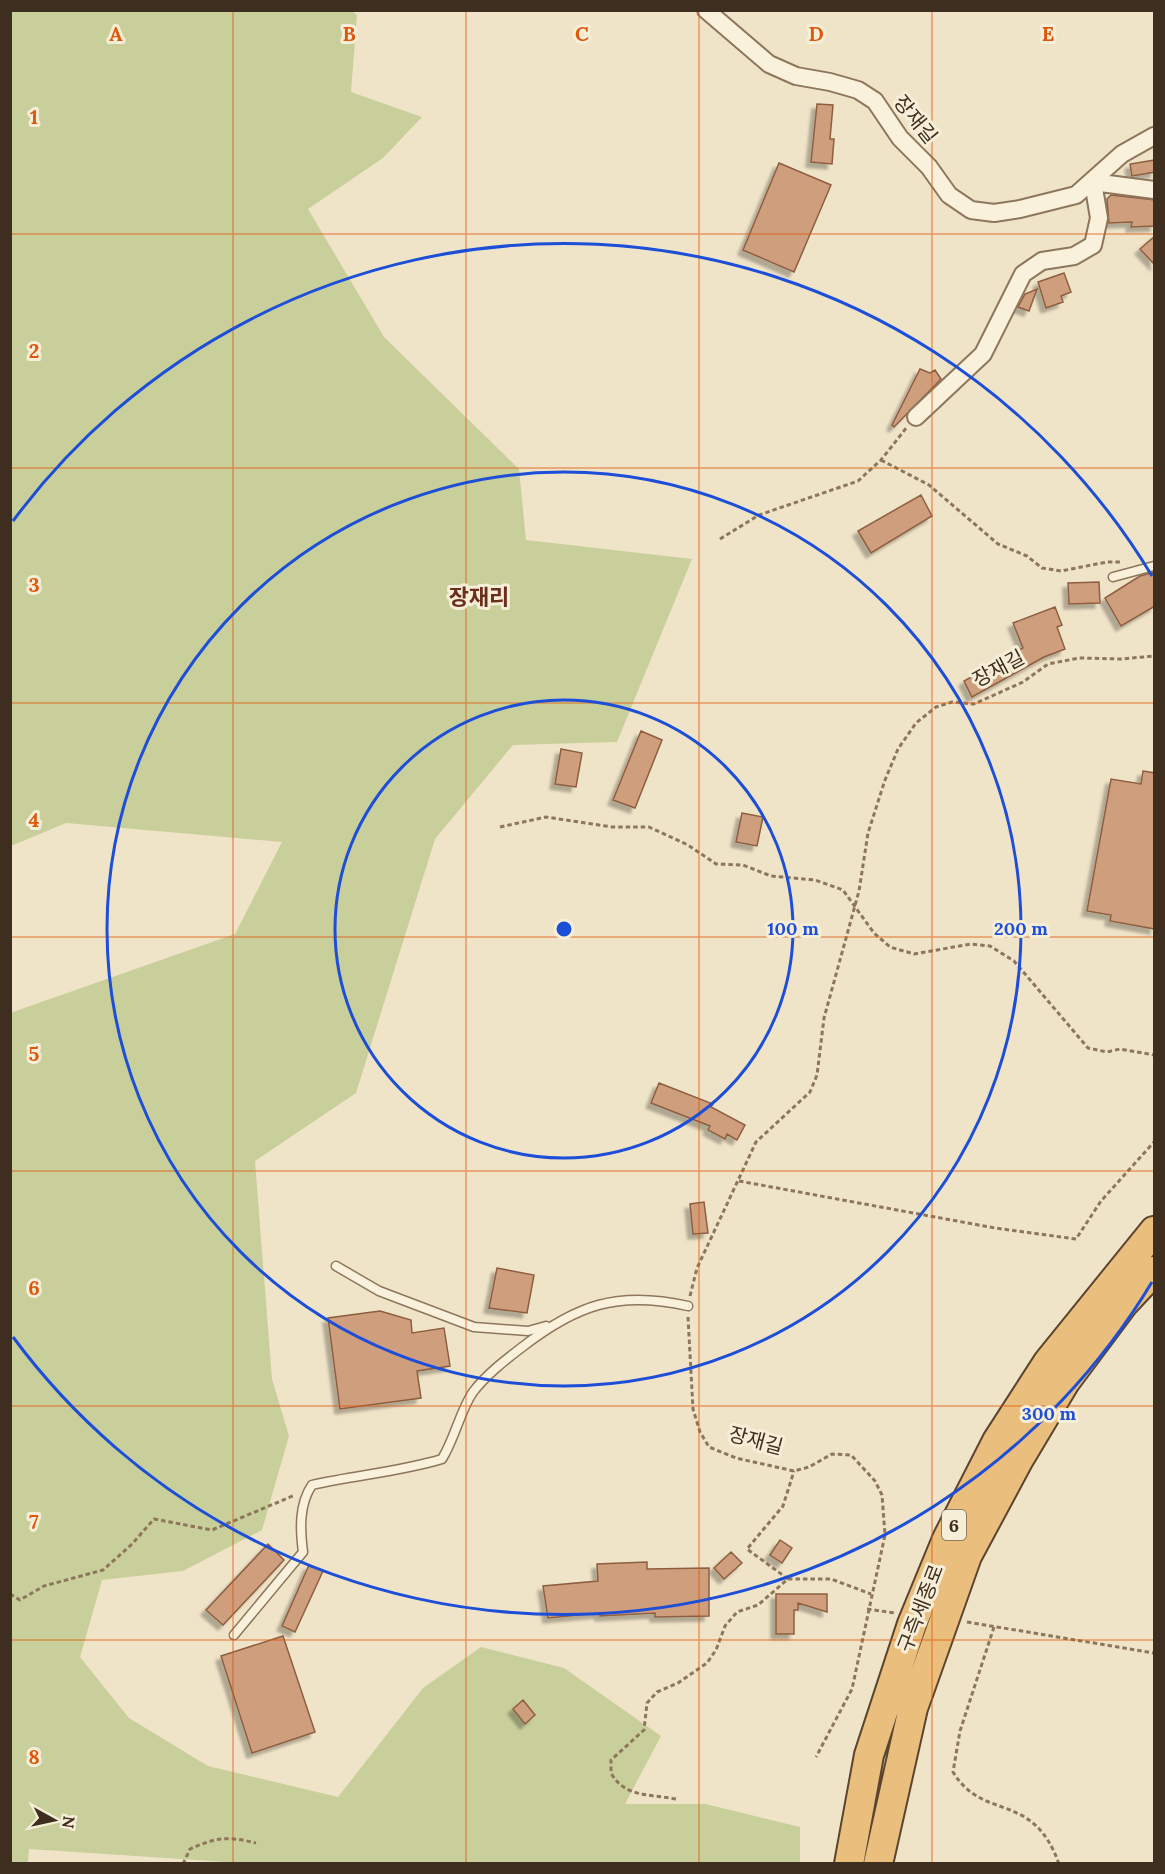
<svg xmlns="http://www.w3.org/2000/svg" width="1165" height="1874" font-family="Lora,'Noto Sans KR',serif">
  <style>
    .green { fill: #c9cf9b }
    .building { fill: #cf9f7d; stroke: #8d5f41; stroke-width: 1.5; filter: url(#shadow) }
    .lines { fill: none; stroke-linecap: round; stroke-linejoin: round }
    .service-casing { stroke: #8d765c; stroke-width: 11 }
    .minor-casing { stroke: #8d765c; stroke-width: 20 }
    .trunk-casing { stroke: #5b4430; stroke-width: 32 }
    .path { stroke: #8d765c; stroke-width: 3; stroke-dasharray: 4.5 3; stroke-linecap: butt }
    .service { stroke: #faf1dc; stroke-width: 8 }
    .minor { stroke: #faf1dc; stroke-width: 16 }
    .trunk { stroke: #eabe7c; stroke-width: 28 }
    .grid { fill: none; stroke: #df570d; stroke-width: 1.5; stroke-opacity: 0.55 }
    .ring { fill: none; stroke: #1d4ed8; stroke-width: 3 }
    .labels { text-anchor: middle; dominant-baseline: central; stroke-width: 6; stroke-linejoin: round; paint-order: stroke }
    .shield { fill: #f7eed8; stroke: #756857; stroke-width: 1.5 }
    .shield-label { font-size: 18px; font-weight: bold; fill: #3d2e20 }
    .street-label { font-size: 20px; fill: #3d2e20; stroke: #f7eed8 }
    .quarter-label { font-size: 22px; font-weight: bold; fill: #6b2e1e; stroke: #f7eed8 }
    .grid-label { font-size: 20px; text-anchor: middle; font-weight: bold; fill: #df570d; stroke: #f7eed8; stroke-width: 6; stroke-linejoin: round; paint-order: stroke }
    .centre { fill: #1d4ed8; stroke: #f7eed8; stroke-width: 3 }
    .ring-label { font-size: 18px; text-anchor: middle; font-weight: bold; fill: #1d4ed8; stroke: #f7eed8; stroke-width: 6; stroke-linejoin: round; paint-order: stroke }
  </style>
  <defs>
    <filter id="shadow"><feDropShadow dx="-5" dy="5" stdDeviation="1.5" flood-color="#0004"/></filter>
  </defs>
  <rect width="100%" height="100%" fill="#f0e4c8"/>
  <!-- green -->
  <path class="green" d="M11,11H352L357,15L351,92L422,117L383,158L308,209L384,337L519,469L526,540L692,559L617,742L513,745L435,839L356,1093L255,1161L272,1379L289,1436L262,1530L183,1571L102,1580L80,1657L129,1718L208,1766L338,1797L423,1688L481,1647L564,1668L661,1736L625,1804H706L800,1827V1863L257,1864L29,1849L28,1863H11L10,1013L235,934L282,842L66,823L11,846Z"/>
  <!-- building -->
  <path class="building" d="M817,104L833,105L830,139H834L832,164L811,162Z
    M1155,160V172L1132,176L1130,164Z
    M779,163L831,185L794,272L743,250Z
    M1111,195L1155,200V226L1131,227L1132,222L1109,223L1107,199Z
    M1155,236V265L1140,249Z
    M1064,273L1071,292L1061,296L1063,302L1046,308L1038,282Z
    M1037,289L1029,311L1018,307L1025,294Z
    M920,369L930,373L935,370L941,379L894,427L892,425Z
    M921,495L932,516L871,553L858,531Z
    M1155,572V606L1121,626L1105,598L1140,576Z
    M1099,582L1100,603L1069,604L1068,583Z
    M1055,607L1062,625L1057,627L1065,649L1044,657L972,697L964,681L1023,648L1013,623Z
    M641,731L662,740L635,808L613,800Z
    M561,749L582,753L576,787L555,784Z
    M1143,771L1155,773V929L1110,921L1111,915L1087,911L1111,779L1141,784Z
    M742,813L763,817L757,846L736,842Z
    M659,1083L713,1104L711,1107L745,1125L737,1140L727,1134L725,1139L708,1130L710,1126L651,1103Z
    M704,1202L708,1233L693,1234L690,1204Z
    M497,1268L534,1275L527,1313L489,1308Z
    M380,1311L411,1320L412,1333L444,1328L450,1366L417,1371L421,1398L340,1409L328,1318Z
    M780,1540L792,1548L782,1563L770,1555Z
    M268,1544L284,1560L223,1625L206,1610Z
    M731,1552L742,1563L724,1579L714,1568Z
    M647,1562V1569L709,1568V1616L655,1617V1613L600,1616V1613L548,1618L543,1586L598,1581L597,1564Z
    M309,1565L323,1571L295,1632L282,1626Z
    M776,1594H827V1612L798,1603V1610H794V1634H776Z
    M283,1636L315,1732L252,1753L221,1656Z
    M523,1700L535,1715L525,1724L513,1709Z"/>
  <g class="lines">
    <!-- service casing -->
    <g class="service-casing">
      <path id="service" d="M1113,577L1154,566
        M336,1266L379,1291L474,1327L528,1331L546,1326
        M234,1635L303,1552C300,1529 299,1504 312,1485C356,1475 399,1472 442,1459C455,1438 460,1411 473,1392C486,1375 504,1361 521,1348C576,1305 618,1290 688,1306"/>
    </g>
    <!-- minor casing -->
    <g class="minor-casing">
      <path id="minor" d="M706,10L769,64L796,76L830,82L858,90L875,101L900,138L929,167L949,195L971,210L994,213L1020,209L1076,195L1122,154L1154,136
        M1093,182L1154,190
        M916,417L983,354L1023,274L1042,261L1074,256L1093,245L1099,218L1093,182"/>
    </g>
    <!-- trunk casing -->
    <g class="trunk-casing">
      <path id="trunk" d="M849,1864L869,1755L912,1624L947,1539L997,1441L1048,1362L1154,1231
        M878,1864L913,1708L967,1556L1019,1459L1065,1382L1124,1303L1154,1271"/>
    </g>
    <!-- path -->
    <path class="path" d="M881,460L929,485L998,544L1027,556L1042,568L1061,571L1107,562H1121
      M720,539L759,515L858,481L881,460L907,427
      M500,827L546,817L612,827H649L688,845L716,864L743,865L771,876L815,880L843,890L874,933L890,947L914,954L971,944L990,946L1014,961L1088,1048L1107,1052L1120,1049L1154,1055
      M739,1181L995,1228L1076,1239L1101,1201L1154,1142
      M690,1296L697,1268L756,1142L810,1092L817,1075L824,1018L859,891L868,833L885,780L898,749L916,723L936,707L952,702L974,704L1023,682L1048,664L1079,658L1121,659L1154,656
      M688,1317L693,1409L700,1432L709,1447L736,1458L794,1471L809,1467L832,1454L851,1455L875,1481L882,1495L885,1535L852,1689L816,1757
      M788,1579L747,1549L783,1506L794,1471
      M10,1594L20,1600L44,1586L103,1570L132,1544L154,1519L212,1530L295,1495
      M867,1609L895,1613
      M967,1622L1154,1653
      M994,1627L960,1731L953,1772C983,1822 1033,1790 1059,1864
      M676,1799C651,1794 625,1798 611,1773V1760L644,1730L647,1703L657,1692L678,1683L707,1663L716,1650L725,1626L737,1612L758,1605L788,1579H831L871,1594
      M183,1864L190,1849C217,1837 227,1836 256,1843"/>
    <!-- service -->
    <use href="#service" class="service"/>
    <!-- minor -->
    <use href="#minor" class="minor"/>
    <!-- trunk -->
    <use href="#trunk" class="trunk"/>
  </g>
  <!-- grid -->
  <path class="grid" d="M233,10V1864M466,10V1864M699,10V1864M932,10V1864M10,234H1154M10,468H1154M10,703H1154M10,937H1154M10,1171H1154M10,1406H1154M10,1640H1154"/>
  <!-- distance rings -->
  <g class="ring">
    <circle cx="564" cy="929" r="229"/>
    <circle cx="564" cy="929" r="457"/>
    <path d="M1152 1282A686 686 0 0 1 13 1337M13 521A686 686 0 0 1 1152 576"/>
  </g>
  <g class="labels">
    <!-- shield labels -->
    <rect class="shield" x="942" y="1510" width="24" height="30" rx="4.5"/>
    <g class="shield-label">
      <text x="954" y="1525">6</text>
    </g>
    <!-- street labels -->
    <g class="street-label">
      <text transform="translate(916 119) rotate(51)">장재길</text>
      <text transform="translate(998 668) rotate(-28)">장재길</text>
      <text transform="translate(756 1440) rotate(15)">장재길</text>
      <text transform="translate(920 1608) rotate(-69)">구즉세종로</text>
    </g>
    <!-- quarter labels -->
    <g class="quarter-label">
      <text x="479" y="597">장재리</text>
    </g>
  </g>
  <g class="grid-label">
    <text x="116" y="41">A</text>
    <text x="349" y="41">B</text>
    <text x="582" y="41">C</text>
    <text x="816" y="41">D</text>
    <text x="1048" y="41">E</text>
    <text x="34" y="124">1</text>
    <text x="34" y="358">2</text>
    <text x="34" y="592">3</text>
    <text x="34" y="827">4</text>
    <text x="34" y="1061">5</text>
    <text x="34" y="1295">6</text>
    <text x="34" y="1529">7</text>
    <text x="34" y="1764">8</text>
  </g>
  <circle cx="564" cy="929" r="9" class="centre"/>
  <g class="ring-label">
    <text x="793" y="935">100 m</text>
    <text x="1021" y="935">200 m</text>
    <text x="1049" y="1420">300 m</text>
  </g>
  <!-- border -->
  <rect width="1165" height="1874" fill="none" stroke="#3d2e20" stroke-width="24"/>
  <!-- north arrow -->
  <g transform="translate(54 1820) rotate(98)" stroke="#f7eed8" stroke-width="4.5" paint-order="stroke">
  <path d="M0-4.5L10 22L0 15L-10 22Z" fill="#3d2e20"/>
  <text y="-9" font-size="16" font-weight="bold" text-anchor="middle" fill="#3d2e20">N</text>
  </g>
</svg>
